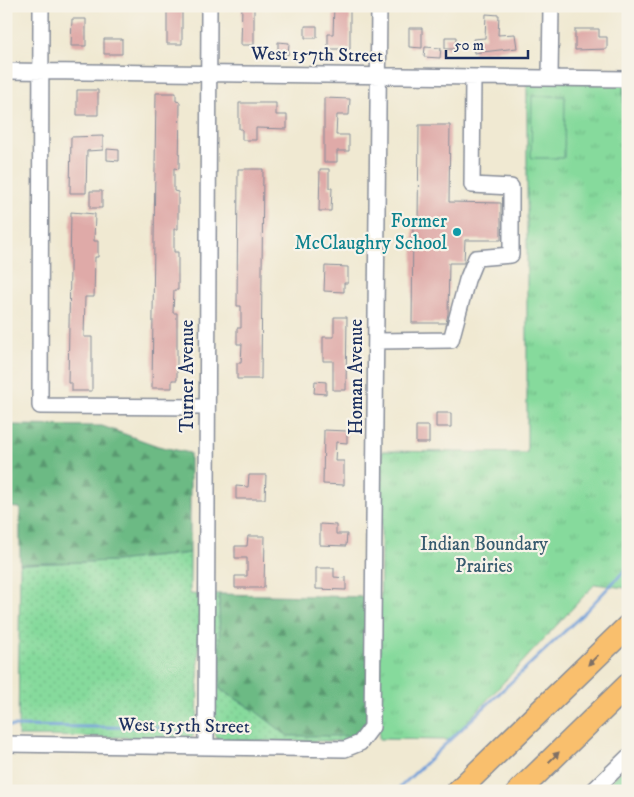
<svg xmlns="http://www.w3.org/2000/svg" width="634" height="797" font-family="'IM FELL DW Pica',serif">
  <style>
    .grass { fill: url(#grass-dots); stroke: #50847d }
    .forest { fill: url(#forest-firs); stroke: #447471 }
    .park { fill: url(#park-tufts); stroke: #50847d }
    .pitch { fill: #86da9c; stroke: #50847d }
    .lines { fill: none; stroke-linecap: round; stroke-linejoin: round }
    .stream { stroke: #709ed8; stroke-width: 3 }
    .building { fill: #dfaaa8 }
    .minor-casing { stroke: #868c98; stroke-width: 18 }
    .highway-casing { stroke: #868c98; stroke-width: 25 }
    .minor { stroke: #fff; stroke-width: 15 }
    .highway { stroke: #f9bf6d; stroke-width: 22 }
    .oneway { fill: #7f7065 }
    .culture-dot { fill: #0f9aa8; stroke: #f7f3e8; stroke-width: 2 }
    .labels { text-anchor: middle; dominant-baseline: central; stroke-width: 4.5; stroke-linejoin: round; paint-order: stroke }
    .street-label { font-size: 19px; fill: #1b2f5e; stroke: #f7f3e8 }
    .culture-label { font-size: 19px; fill: #0d838f; stroke: #f7f3e8; text-anchor: end }
    .park-label { font-size: 19px; fill: #365a6e; stroke: #f7f3e8 }
  </style>
  <defs>
    <pattern id="grass-dots" width="8" height="8" patternUnits="userSpaceOnUse" patternTransform="scale(1.25)"><rect width="8" height="8" fill="#86da9c"/><path d="M2 2h.1M6 6h.1" fill="none" stroke="#73bb89" stroke-width="1.8" stroke-linecap="round"/></pattern>
    <pattern id="forest-firs" width="22" height="20" patternUnits="userSpaceOnUse" patternTransform="scale(1.25)"><rect width="22" height="20" fill="#6cba84"/><path d="M5 1l3.5 6h-7zM16 11l3.5 6h-7z" fill="#58986f"/></pattern>
    <pattern id="park-tufts" width="24" height="20" patternUnits="userSpaceOnUse" patternTransform="scale(1.25)"><rect width="24" height="20" fill="#86da9c"/><path d="M3 7l-1-3M5 7V3M7 7l1-3M15 17l-1-3M17 17v-4M19 17l1-3" fill="none" stroke="#73bb89"/></pattern>
  </defs>
  <rect width="100%" height="100%" fill="#f7f3e8"/>
  <filter id="ink" filterUnits="userSpaceOnUse"><feTurbulence type="fractalNoise" baseFrequency=".02" numOctaves="2"/><feDisplacementMap in="SourceGraphic" scale="10" xChannelSelector="R" yChannelSelector="G"/><feConvolveMatrix kernelMatrix="1 2 1 2 8 2 1 2 1" color-interpolation-filters="sRGB"/></filter>
  <filter id="wash" filterUnits="userSpaceOnUse"><feTurbulence type="fractalNoise" baseFrequency=".0096" numOctaves="4" result="noise"/><feDisplacementMap in="SourceGraphic" scale="20" xChannelSelector="R" yChannelSelector="G"/><feGaussianBlur stdDeviation="1.12" result="paint"/><feColorMatrix in="noise" values="0 0 0 0 0 0 0 0 0 0 0 0 0 0 0 0 0 1.4 0 .05"/><feComposite in="paint" operator="in"/></filter>
  <g filter="url(#wash)">
    <rect width="100%" height="100%" fill="#f0e9d2"/>
    <!-- grass -->
    <path class="grass" d="M190,553V594L200,595L197,725L192,738L18,736L20,564L115,561Z
      M211,594H219L220,689L254,710L367,724L363,735L348,741H219L211,727Z
      M628,764V788L625,791H601Z"/>
    <!-- forest -->
    <path class="forest" d="M623,86L628,87V204L625,200Z
      M6,425L102,426L158,446L190,453V553L115,561L20,564V508L6,507Z
      M219,594L368,597L367,724L352,736H288L254,710L220,689Z"/>
    <!-- park -->
    <path class="park" d="M527,78L623,79L625,200L628,204V585L625,588L595,584L450,740L379,739L382,451L527,453Z"/>
    <!-- pitch -->
    <path class="pitch" d="M532,96H565L564,158H531Z"/>
    <g class="lines">
      <!-- stream -->
      <path class="stream" d="M6,726L192,728
        M396,791L584,613L628,567"/>
    </g>
    <g id="blocks">
      <!-- building -->
      <path class="building" d="M242,6H254V45H241Z
        M334,6H350V49H328V34H333Z
        M167,9H182V44H167Z
        M486,14L499,15L498,35L515,34L517,48L474,53L473,39L485,38Z
        M72,19H86V46H71Z
        M305,26H317V38H305Z
        M409,28H422V48L409,47Z
        M575,29H599V37H607V49L575,50Z
        M445,37H456V49H445Z
        M104,39H122V54H104Z
        M278,42L289,43L288,55L278,54Z
        M425,47L441,48L440,58L424,57Z
        M77,90H98V115H77Z
        M156,93H176V101L180,102L179,169L174,168V191L178,192V229H174V252H178V290H174L173,313H177V380H172V388H152Z
        M324,98L350,99L349,115H337L336,135H349V151H337V162H324Z
        M239,103H276V115H287V129L256,128V140H242V129H239Z
        M419,125H450L449,202L501,203V240H465L464,263H449L448,314L446,323H412L413,223H418Z
        M103,136V150L87,151L86,193H70L71,137Z
        M107,149L119,150V161L107,160Z
        M238,169H263L261,379H237V363H241L242,344H237V328H241V306H237Z
        M320,169H329V188H332L331,211H319Z
        M90,191H102V208H90Z
        M71,212L95,214L94,241H98V257H95L94,297H85L84,337H92V391H72V383H68Z
        M325,266L348,267V283H344V292L324,291Z
        M334,317H347L346,390H333V361H323V337H334Z
        M315,381L326,382V394L314,393Z
        M436,413H451V427H436Z
        M416,426H429V443H416Z
        M324,430L347,431V443L336,442L335,461H344V485L323,484Z
        M249,475H266L265,499H236V486L248,487Z
        M320,524L336,525V534H347L346,546L320,545Z
        M248,536H265L264,588H235V576H247V558H235V546H247Z
        M316,568H334V577L346,578V590L316,589Z"/>
    </g>
  </g>
  <g filter="url(#ink)">
    <use href="#blocks" fill-opacity="0" stroke="#868c98" stroke-width="1"/>
    <g class="lines">
      <!-- minor casing -->
      <g class="minor-casing">
        <path id="minor" d="M41,6L40,406L206,407
          M6,71L628,79
          M550,78L551,6
          M376,341L451,340L467,280L476,258L511,255V187L472,185L473,77
          M6,744L345,749L360,743L372,727L379,6
          M206,746L209,6
          M593,791L628,757"/>
      </g>
      <!-- highway casing -->
      <g class="highway-casing">
        <path id="highway" d="M458,791L628,626
          M519,791L628,685"/>
      </g>
      <!-- minor -->
      <use href="#minor" class="minor"/>
      <!-- highway -->
      <use href="#highway" class="highway"/>
    </g>
    <!-- one-way arrows -->
    <defs><path id="oneway-solid" d="M-6-.8H1V-3.2L6.5 0L1 3.2V.8H-6Z" transform="scale(1.25)"/></defs>
    <g class="oneway">
      <use href="#oneway-solid" transform="translate(593 660) rotate(136)"/>
      <use href="#oneway-solid" transform="translate(554 757) rotate(-44)"/>
    </g>
  </g>
  <!-- markers -->
  <circle class="culture-dot" cx="457" cy="232" r="5"/>
  <g class="labels">
    <!-- street labels -->
    <g class="street-label">
      <text transform="translate(317 55) rotate(1)">West 157th Street</text>
      <text transform="translate(187 376) rotate(-90)">Turner Avenue</text>
      <text transform="translate(356 377) rotate(-90)">Homan Avenue</text>
      <text transform="translate(184 726) rotate(1)">West 155th Street</text>
    </g>
    <!-- culture labels -->
    <g class="culture-label">
      <text x="447" y="221">Former<tspan x="447" dy="22">McClaughry School</tspan></text>
    </g>
    <!-- park labels -->
    <g class="park-label">
      <text x="484" y="544">Indian Boundary<tspan x="484" dy="22">Prairies</tspan></text>
    </g>
  </g>
  <!-- margin -->
  <rect width="634" height="797" fill="none" stroke="#f7f3e8" stroke-width="25"/>
  <!-- scale -->
  <path d="M446 50v8h82v-8" fill="none" stroke="#1b2f5e" stroke-width="2.5"/>
  <text x="454" y="50" font-size="15" fill="#1b2f5e" stroke="#f7f3e8" stroke-width="4" paint-order="stroke">50 m</text>
</svg>
